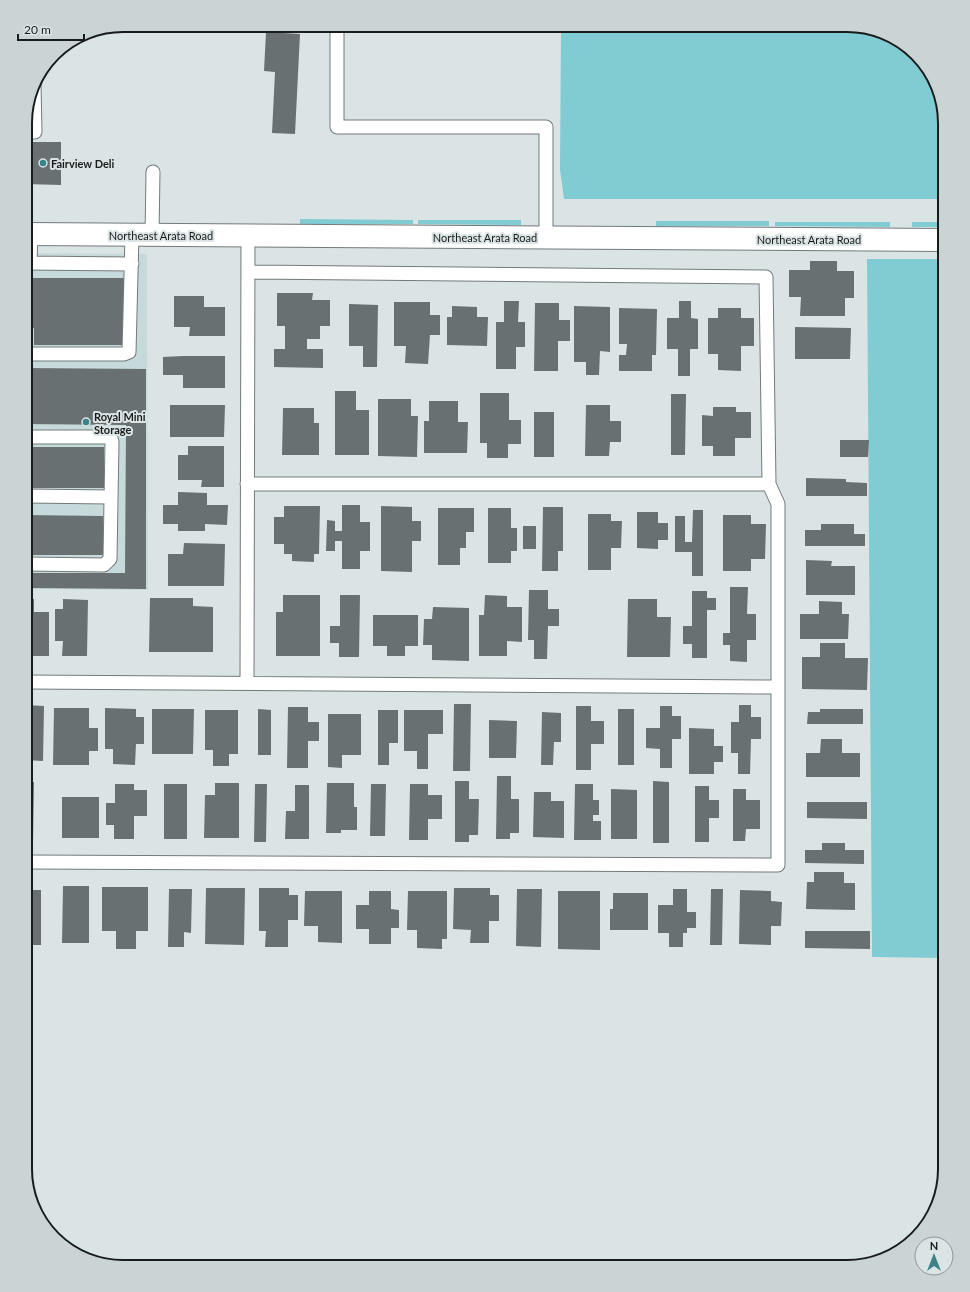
<svg xmlns="http://www.w3.org/2000/svg" width="970" height="1292" font-family="Lato,sans-serif">
  <style>
    .built { fill: #c7dadb }
    .green { fill: #81cbd2 }
    .building { fill: #687071 }
    .lines { fill: none; stroke-linecap: round; stroke-linejoin: round }
    .service-casing { stroke: #727a7b; stroke-width: 15 }
    .minor-casing { stroke: #727a7b; stroke-width: 24 }
    .service { stroke: #fff; stroke-width: 13 }
    .minor { stroke: #fff; stroke-width: 22 }
    .poi-dot { fill: #3b8389; stroke: #dbe4e5; stroke-width: 1.5 }
    .labels { text-anchor: middle; dominant-baseline: central; stroke-width: 4; stroke-linejoin: round; paint-order: stroke }
    .poi-label { font-size: 11px; font-weight: bold; fill: #191c1c; stroke: #dbe4e5; text-anchor: start }
    .street-label { font-size: 11px; fill: #191c1c; stroke: #dbe4e5 }
    .rim { fill: none; stroke: #191c1c; stroke-width: 2 }
  </style>
  <rect width="100%" height="100%" fill="#dbe4e5"/>
  <!-- built -->
  <path class="built" d="M25,253L147,254L148,590L25,589Z"/>
  <!-- green -->
  <path class="green" d="M561,25H854L896,38L929,69L945,123V199H564L560,170Z
    M300,219L413,220V224H300Z
    M418,220H521V225L418,224Z
    M656,221H769V226H656Z
    M775,222H890V227L775,226Z
    M912,222H945V227H912Z
    M867,259H945V958L872,957Z"/>
  <!-- building -->
  <path class="building" d="M266,32L300,34L295,134L272,133L275,72L264,71Z
    M25,142H61V185L25,184Z
    M810,261H837V271H854V298H845V316H800L801,297H789V270H810Z
    M25,278H126V345H34V328H25Z
    M277,293H313L312,300H330V326H320V339H307V349H323V368L274,367V349H285V326H277Z
    M174,296H204V307H225V336H189L190,327H174Z
    M504,301H519L518,322H525V347H516V369H496V322H504Z
    M679,301H691V318L698,319V349H690V376H678V349H667V318H679Z
    M394,302H430V315H440V335H430L428,364L405,363L406,346H394Z
    M535,303H559V320H570V341H558V371H534Z
    M349,304L378,305L377,367H363V346H349Z
    M452,306L477,307V317H488L487,346L447,345V317H452Z
    M574,306L610,307V352L600,351L599,375H586V362H574Z
    M619,308L657,309L656,355H652V371H619V355H626L627,344H619Z
    M718,308H741V318H754V346H741V371L718,370V354H708V318H718Z
    M795,327L851,328L850,359H795Z
    M183,356H225V388H183V375H163V357Z
    M25,368L146,369V589L25,588V573H125L126,425L25,424Z
    M335,391H356V410H369V455H335Z
    M480,393H509V420H521V444H508V458H487V443H480Z
    M671,394H686L685,455H671Z
    M378,399H411V416H418L417,457L378,456Z
    M429,401H458V422H468L467,453H424V421H429Z
    M170,405H225L224,437H170Z
    M586,405H610V421H621V442H610L609,456H585Z
    M713,407H736V412H751V438H735V456H713V446H702V415L713,416Z
    M283,408H314V423H319V455H282Z
    M534,412H554V457H534Z
    M840,440H869L868,457H840Z
    M188,446H224V487H201L202,480H178V455H188Z
    M25,447H104V488H25Z
    M806,478L846,479V482L867,483V496H806Z
    M178,492L207,493V505H228L227,525L205,524V531H178V524H163V505H178Z
    M342,505H360V522H370V551H360V569H342V541H335V551H326L327,520L335,521V531H342Z
    M284,506H320L319,554H314V562L292,561V554H284V544H274V517H284Z
    M381,506L412,507V521H421V541H412V572L381,571Z
    M543,507H563V551H558V571H542Z
    M438,508H474V532H466V548H460V565H438Z
    M488,508H511V528H517V551H511V563H488Z
    M693,510H703V576H692V552H675V516H685V542H692Z
    M637,512H658V523H668V540H658V549L637,548Z
    M588,514H611V521H622L621,548H611V570H588Z
    M25,515L103,516V555H25Z
    M723,515H751V524H766L765,559H751V571H723Z
    M821,524H854V534H865V546H805V530H821Z
    M523,526H536V549H523Z
    M184,543L225,544L224,586H168V554H183Z
    M806,560L832,561L831,566H855V595H806Z
    M730,587H748L747,614H756V640H747V662L730,661V645H723V633H730Z
    M529,590H548V609H559V626H548L547,659H534V640H528Z
    M692,591H707V598H716V610H707V658H692V644H683V626H692Z
    M283,595H320V656H276V612H283Z
    M340,595H360L359,657H339V643H330V626H340Z
    M485,595L507,596V607H522V642L507,641V656H479V615H484Z
    M25,598L34,599V612H49V656H25Z
    M150,598H193V606L213,607V652H149Z
    M63,599L88,600L87,656H62L63,641H55V609H63Z
    M628,599H657V617H671L670,657H627Z
    M819,601L842,602V614H849L848,639H800V614H819Z
    M433,607L469,608V661L432,660V645H423L424,619H432Z
    M373,615H418V646H405V656H387V646H373Z
    M820,643H845V658H868L867,690L802,689V657H820Z
    M454,704H471L470,771H453Z
    M25,705L44,706L43,761L25,760Z
    M739,705H751V717H761V739H751L750,774H738V753H731V722H739Z
    M576,706H591V721H604V744H591V770H576Z
    M660,706H672V716H681V739H672V768H660V749L646,748V728H660Z
    M288,707H308V722H319V741H308V768H287Z
    M54,708H89V728H98V751H89V765H53Z
    M105,708L136,709V717H144V744H136L135,765L113,764V749H105Z
    M152,709H194L193,754H152Z
    M258,709L271,710V755H258Z
    M618,709H634V765H618Z
    M820,709H863V724H807L808,712H820Z
    M205,710H238V754H229V766H213V750H205Z
    M378,710H398V743H389V765H378Z
    M404,710H443V734H428V769H417V751H404Z
    M542,712L561,713V742H554L553,765H541Z
    M328,714H361V755H342V768L328,767Z
    M489,720L517,721L516,758H489Z
    M689,728L714,729V746H723V762H714V774H689Z
    M821,739H842V753H860V777H806V753H820Z
    M497,776H511V799H519V833H510V839H496Z
    M455,781H469V799H479L478,835H469V842H455Z
    M653,781L669,782V843H653Z
    M25,782H34L33,842H25Z
    M215,783H239V838H204L205,795H215Z
    M327,783H354V807H357V830H341V833H326Z
    M115,784H134V790H147V816H134V839H114V825H106V803H115Z
    M164,784H187V839H164Z
    M255,784H267L266,842H254Z
    M371,784H386L385,836H370Z
    M410,784H428V795H442V819H428V840H409Z
    M575,784H593V800H599V815H593V821H601V840H574Z
    M295,785H309V839H285L286,811H295Z
    M695,786H709V800H719V818H709V842H695Z
    M611,789L637,790V839H611Z
    M733,789H746V800H760V829H746L745,841H733Z
    M534,792H551V801H564V838L533,837Z
    M62,797H99V838H62Z
    M807,802H867V819L807,818Z
    M822,843H845V850H864V864L805,863V850H822Z
    M814,872H844V883H855V910L806,909L807,882H814Z
    M63,886H89V943H62Z
    M102,887H148V931H136V949H116V931H102Z
    M206,888H245L244,945L205,944Z
    M259,888H289V895H298V920H288V947H265L266,931H259Z
    M454,888H490V895H499V921H489V943H470L471,930L453,929Z
    M169,889H192L191,933L184,932V947H168Z
    M517,889H542L541,947L516,946Z
    M673,889H687V912H696V928H687V933H683V947H669V933H658V905H673Z
    M711,889H723L722,945H710Z
    M25,890H41V945H25Z
    M740,890L771,891V901L782,902L781,926H771V945L739,944Z
    M305,891H342V943L318,942V926H304Z
    M369,891H391V909L399,910V928H391V944H369V929H356V905H369Z
    M408,891H447V939H442V949L417,948V930H407Z
    M558,891H600V950L558,949Z
    M613,893H648V930H610V909H613Z
    M805,931H870V949L805,948Z"/>
  <g class="lines">
    <!-- service casing -->
    <g class="service-casing">
      <path id="service" d="M337,25V127H546V237
        M25,132H35L34,84
        M152,235L153,172
        M25,263L132,264
        M30,263L31,234
        M25,354H124L129,352L132,235
        M247,484H769
        M25,496L111,497
        M25,564L104,565L110,559L112,442L111,438L107,437H25
        M25,682L778,687
        M247,683L248,235
        M25,862L778,865V504L769,484L766,277L248,272"/>
    </g>
    <!-- minor casing -->
    <g class="minor-casing">
      <path id="minor" d="M25,234L945,240"/>
    </g>
    <!-- service -->
    <use href="#service" class="service"/>
    <!-- minor -->
    <use href="#minor" class="minor"/>
  </g>
  <!-- markers -->
  <g class="poi-dot">
    <circle cx="43" cy="163" r="4"/>
    <circle cx="86" cy="422" r="4"/>
  </g>
  <g class="labels">
    <!-- poi labels -->
    <g class="poi-label">
      <text x="51" y="163">Fairview Deli</text>
      <text x="94" y="416">Royal Mini<tspan x="94" dy="13">Storage</tspan></text>
    </g>
    <!-- street labels -->
    <g class="street-label">
      <text x="161" y="235">Northeast Arata Road</text>
      <text x="485" y="237">Northeast Arata Road</text>
      <text x="809" y="239">Northeast Arata Road</text>
    </g>
  </g>
  <!-- crop -->
  <path d="M0 0H970V1292H0ZM123 32H847A91 91 0 0 1 938 123V1169A91 91 0 0 1 847 1260H123A91 91 0 0 1 32 1169V123A91 91 0 0 1 123 32Z" fill="#cbd4d5" fill-rule="evenodd"/>
  <path class="rim" d="M123 32H847A91 91 0 0 1 938 123V1169A91 91 0 0 1 847 1260H123A91 91 0 0 1 32 1169V123A91 91 0 0 1 123 32Z"/>
  <!-- north arrow -->
  <g transform="translate(934 1256)"><circle r="19" fill="#dbe4e5" stroke="#8d9495"/>
  <path d="M0-3L7 15L0 10L-7 15Z" fill="#3b8389"/>
  <text y="-6" font-size="11" font-weight="bold" text-anchor="middle" fill="#191c1c">N</text>
  </g>
  <!-- scale -->
  <path d="M18 34v6h66v-6" fill="none" stroke="#191c1c" stroke-width="2"/>
  <text x="24" y="34" font-size="12" fill="#191c1c" stroke="#dbe4e5" stroke-width="3" paint-order="stroke">20 m</text>
</svg>
